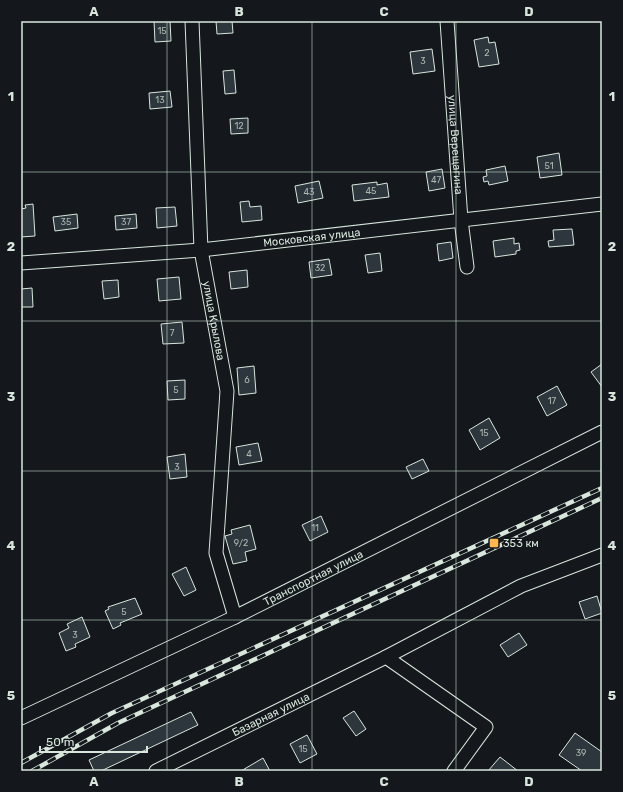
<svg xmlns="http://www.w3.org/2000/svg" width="623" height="792" font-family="Rubik,sans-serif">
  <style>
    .building { fill: #2c363c; stroke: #d8e6dc }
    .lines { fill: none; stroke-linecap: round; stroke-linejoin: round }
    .street-casing { stroke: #d8e6dc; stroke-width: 15 }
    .street { stroke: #14181c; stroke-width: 13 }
    .rail-casing { stroke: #d8e6dc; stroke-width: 4.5 }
    .rail { stroke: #14181c; stroke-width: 3; stroke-dasharray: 9; stroke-linecap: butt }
    .grid { fill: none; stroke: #d8e6dc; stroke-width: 1; stroke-opacity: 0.55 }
    .poi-dot { fill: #ffb74d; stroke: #14181c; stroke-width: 1.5 }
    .labels { text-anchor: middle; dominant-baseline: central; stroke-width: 3; stroke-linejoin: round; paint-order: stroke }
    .number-label { font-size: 9px; fill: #adbab4 }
    .street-label { font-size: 11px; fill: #d8e6dc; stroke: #14181c }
    .poi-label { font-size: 11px; fill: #d8e6dc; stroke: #14181c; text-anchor: start }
    .neatline { fill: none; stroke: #d8e6dc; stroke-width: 1.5 }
    .grid-label { font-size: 13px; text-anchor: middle; font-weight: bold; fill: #d8e6dc }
  </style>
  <rect width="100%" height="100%" fill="#14181c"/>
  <!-- building -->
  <path class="building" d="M154,21H170L171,41L155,42Z
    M216,21H232L233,33L217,34Z
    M488,37L489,43L495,42L499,64L479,67L474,40Z
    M432,49L435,71L413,74L410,52Z
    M234,70L236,93L225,94L223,71Z
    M170,91L172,107L150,109L149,93Z
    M248,118V133L231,134L230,119Z
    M559,153L562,175L540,178L537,157Z
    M505,166L508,181L489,185L488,181L484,182L483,177L487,176L486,170Z
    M442,169L445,188L429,191L426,172Z
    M319,181L323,198L298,203L295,186Z
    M377,182V185L387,183L389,197L354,201L352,185Z
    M249,201L250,207L261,206L262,220L242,222L240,202Z
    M33,204L35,236L21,237V209L26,208L25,205Z
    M175,207L177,226L157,228L156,208Z
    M77,214L78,228L55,231L53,217Z
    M136,214L137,228L116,230L115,216Z
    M572,229L574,245L549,247L548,241L554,240L553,230Z
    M514,238V244L519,243L520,250L516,251V254L495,257L493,241Z
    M451,242L453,258L439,261L437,244Z
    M380,253L382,271L368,273L365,255Z
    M329,259L332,275L311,278L309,262Z
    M247,270L248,287L231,289L229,272Z
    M179,277L181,299L159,301L157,279Z
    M118,280L119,297L104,299L102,281Z
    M32,288L33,307H21V289Z
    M182,322L184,343L163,344L161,324Z
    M602,364V387L591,372Z
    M254,366L256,393L239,395L237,368Z
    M185,380V399L168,400L167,381Z
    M557,386L567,405L547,416L537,397Z
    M489,418L500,438L480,450L469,430Z
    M258,443L262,461L239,465L236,447Z
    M185,454L187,477L170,479L167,457Z
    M423,459L429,471L412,479L406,467Z
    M321,516L328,532L310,541L302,525Z
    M250,525L256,549L245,552L247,561L233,564L225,536L232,534L231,530Z
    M186,567L196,590L184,596L172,574Z
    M597,596L602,613L585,619L579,602Z
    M135,598L142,614L120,623L121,625L113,629L105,611L109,609L108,607Z
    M82,617L90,637L75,644L76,647L66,651L59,633L69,628L67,624Z
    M519,633L527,645L508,657L500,645Z
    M354,711L366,729L356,736L343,718Z
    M191,712L198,725L101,771H94L89,760Z
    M575,733L602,752V771H582L559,755Z
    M307,735L317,754L300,763L290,744Z
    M500,757L518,771H488Z
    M263,758L270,771H241Z"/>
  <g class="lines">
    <!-- street casing -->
    <g class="street-casing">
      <g id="street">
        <path id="s1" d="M192,21L201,250L227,391L216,553L235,617"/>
        <path id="s2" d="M447,21L461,220L467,267"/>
        <path id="s3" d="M21,263L201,250L602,204"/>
        <path d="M386,657L521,586L602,555"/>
        <path id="s4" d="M21,718L235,617L602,432"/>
        <path id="s5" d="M156,771L386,657L486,727L454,771"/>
      </g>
    </g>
    <!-- street -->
    <use href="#street" class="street"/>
    <!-- rail casing -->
    <g class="rail-casing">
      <path id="rail" d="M21,763L112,713L602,488
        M32,771L118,723L602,498"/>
    </g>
    <!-- rail -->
    <use href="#rail" class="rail"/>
  </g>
  <!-- grid -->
  <path class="grid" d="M167,21V771M312,21V771M456,21V771M21,172H602M21,321H602M21,471H602M21,620H602"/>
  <!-- markers -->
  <rect class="poi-dot" x="489" y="538" width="10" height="10" rx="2"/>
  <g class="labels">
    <!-- number labels -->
    <g class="number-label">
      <text x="162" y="31">15</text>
      <text x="487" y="53">2</text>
      <text x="423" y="61">3</text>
      <text x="160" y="100">13</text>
      <text x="239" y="126">12</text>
      <text x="549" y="166">51</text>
      <text x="436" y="180">47</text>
      <text x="371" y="191">45</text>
      <text x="309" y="192">43</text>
      <text x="66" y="222">35</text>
      <text x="126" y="222">37</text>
      <text x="320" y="268">32</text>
      <text x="172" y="333">7</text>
      <text x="247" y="380">6</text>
      <text x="176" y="390">5</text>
      <text x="552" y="401">17</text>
      <text x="484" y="433">15</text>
      <text x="249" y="454">4</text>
      <text x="177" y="467">3</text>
      <text x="315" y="528">11</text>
      <text x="241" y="543">9/2</text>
      <text x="124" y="612">5</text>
      <text x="75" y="635">3</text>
      <text x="303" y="749">15</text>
      <text x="581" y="753">39</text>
    </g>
    <!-- street labels -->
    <g class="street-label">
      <text stroke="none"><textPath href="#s2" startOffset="124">улица Верещагина</textPath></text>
      <text stroke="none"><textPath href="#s3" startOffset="292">Московская улица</textPath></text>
      <text stroke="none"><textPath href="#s1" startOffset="301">улица Крылова</textPath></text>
      <text stroke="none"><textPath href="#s4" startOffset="324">Транспортная улица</textPath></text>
      <text stroke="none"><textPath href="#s5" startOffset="128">Базарная улица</textPath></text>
    </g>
    <!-- poi labels -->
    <g class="poi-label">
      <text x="503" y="543">353 км</text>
    </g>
  </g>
  <!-- border -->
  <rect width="623" height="792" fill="none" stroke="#14181c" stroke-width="44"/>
  <!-- scale -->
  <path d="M40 746v6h107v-6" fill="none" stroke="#d8e6dc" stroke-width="2"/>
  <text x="46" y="746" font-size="12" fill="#d8e6dc" stroke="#14181c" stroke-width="3" paint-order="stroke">50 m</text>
  <rect x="22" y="22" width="579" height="748" class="neatline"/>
  <g class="grid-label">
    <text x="94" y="16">A</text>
    <text x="239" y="16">B</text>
    <text x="384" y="16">C</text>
    <text x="529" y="16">D</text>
    <text x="11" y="101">1</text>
    <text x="612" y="101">1</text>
    <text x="11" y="251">2</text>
    <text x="612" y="251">2</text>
    <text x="11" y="401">3</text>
    <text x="612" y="401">3</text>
    <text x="11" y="550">4</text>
    <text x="612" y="550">4</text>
    <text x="11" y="700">5</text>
    <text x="612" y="700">5</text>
    <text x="94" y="786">A</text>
    <text x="239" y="786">B</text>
    <text x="384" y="786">C</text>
    <text x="529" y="786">D</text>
  </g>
</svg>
